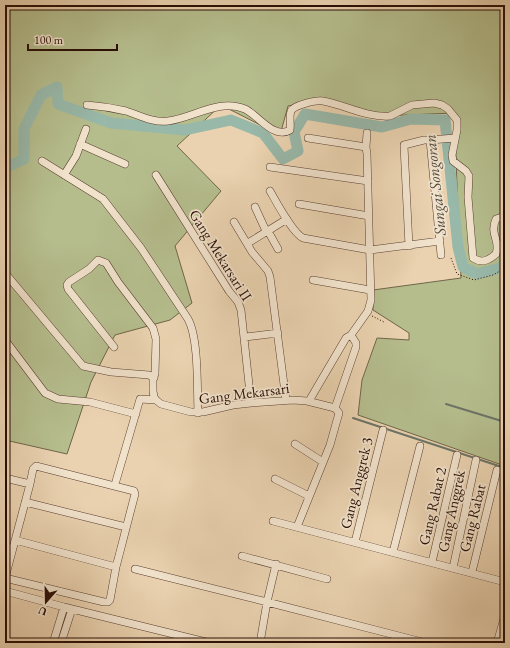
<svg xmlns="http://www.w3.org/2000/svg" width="510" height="648" font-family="'EB Garamond',serif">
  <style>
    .green { fill: #b5bd8d; stroke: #6f6649 }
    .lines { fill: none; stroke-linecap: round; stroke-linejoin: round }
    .stream { stroke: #6c7467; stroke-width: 2 }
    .river { stroke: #98b8a9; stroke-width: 11 }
    .minor-casing { stroke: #593f30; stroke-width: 8 }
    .path { stroke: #290e05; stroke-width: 1; stroke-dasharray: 1 2; stroke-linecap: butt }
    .minor { stroke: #f1e2cc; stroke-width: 7 }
    .labels { text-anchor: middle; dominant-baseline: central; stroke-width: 3.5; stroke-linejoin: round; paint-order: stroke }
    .street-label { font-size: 15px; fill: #290e05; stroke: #f1e2cc }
    .water-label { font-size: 16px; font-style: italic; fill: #504a3e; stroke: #f1e2cc }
  </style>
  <rect width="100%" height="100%" fill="#ead2b0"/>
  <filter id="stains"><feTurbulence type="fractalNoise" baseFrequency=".005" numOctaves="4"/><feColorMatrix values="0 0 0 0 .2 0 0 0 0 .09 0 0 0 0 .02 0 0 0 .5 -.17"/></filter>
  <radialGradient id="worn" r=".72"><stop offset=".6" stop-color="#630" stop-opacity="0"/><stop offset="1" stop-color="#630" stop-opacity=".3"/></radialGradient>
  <!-- green -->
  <path class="green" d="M5,5H505V466L358,415L362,380L377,338L409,340V333L373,310V290L461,278L454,113L381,116L317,101L288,106L280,135L221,105L177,146L221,191L175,246L192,303L170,320L115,335L91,382L67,454L5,440Z"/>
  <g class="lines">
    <!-- stream -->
    <path class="stream" d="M446,404L505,422
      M353,418L505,468"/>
    <!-- river -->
    <path class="river" d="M5,168L24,159V129L41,95L57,87L58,104L111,123L185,130L231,120L263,133L283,159L298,151L294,132L305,114L382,127L411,119L445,120L458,247L463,267L477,274L500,268L505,263"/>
    <!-- minor casing -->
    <g class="minor-casing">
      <path id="minor" d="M87,105C100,106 113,108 126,111C139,115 153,123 168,121C193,118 219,98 245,109C258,115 274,140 290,130C291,124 289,116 291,111C294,105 316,100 323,101C345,105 367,118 390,116L412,105L434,103L442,105L448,109L457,120V130L452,155L453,161L466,171L469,176L468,197L473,258C482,264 489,260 496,254C501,240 489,235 496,219L505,216
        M308,138L366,147L367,154L371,300L368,311L351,335L346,338L309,401
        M430,140L455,138
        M80,144L125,164
        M366,147L367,133
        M42,161L103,199L141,248L188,319C199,339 197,389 198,413
        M270,167L368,181
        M64,175L76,156L86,129
        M156,175L229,291L238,302L241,310L251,403
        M270,191C277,203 292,232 303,238L370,250L440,241
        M299,204L369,216
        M255,207L266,231
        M234,222L252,252L268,271L270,277L286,400
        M268,231L278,249
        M248,243L287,219
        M409,246L404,146V145L424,140H430L441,255
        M5,273L83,366L111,372L149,375L154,378
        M313,280L370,290
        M245,337L278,333
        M5,340L45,393L58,399L90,402L136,414
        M114,347L68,289L67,285L69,282L89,269L98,260L106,263L118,282L153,328L156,339L155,374L153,379V391L154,397L156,400L161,404L191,412H203L233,405L251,403L293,400L307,401L335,408L339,413L330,445L297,527
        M335,408L356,347V343L351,335
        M295,444L323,462
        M5,478L30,484
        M275,479L309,496
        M116,481L140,399L156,400
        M25,502L126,527
        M273,521L505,582
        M15,540L116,567
        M355,542L383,430
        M393,552L420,446
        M242,556L327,579
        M432,562L457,455
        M453,568L476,460
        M135,569L267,602L426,643
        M472,572L497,470
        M5,578L104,602H108L110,600L116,567L135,494L134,491L36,466L33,469L30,484L5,578V580
        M5,591L64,607L210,643
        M53,643L64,607
        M61,643L72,609
        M260,643L267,602L276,564
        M497,643L505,615"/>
    </g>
    <!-- path -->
    <path class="path" d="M451,258L457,274L474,280L493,275L505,268
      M372,316L384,322"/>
    <!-- minor -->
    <use href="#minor" class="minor"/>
  </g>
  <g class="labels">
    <!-- street labels -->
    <g class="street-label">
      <text transform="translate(221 255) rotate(58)">Gang Mekarsari II</text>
      <text transform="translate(244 393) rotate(-7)">Gang Mekarsari</text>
      <text transform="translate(356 483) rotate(-76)">Gang Anggrek 3</text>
      <text transform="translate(432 506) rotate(-77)">Gang Rabat 2</text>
      <text transform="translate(451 511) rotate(-78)">Gang Anggrek</text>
      <text transform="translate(472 518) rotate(-76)">Gang Rabat</text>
    </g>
    <!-- water labels -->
    <g class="water-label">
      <text transform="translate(435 185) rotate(-96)">Sungai Songoran</text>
    </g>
  </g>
  <!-- margin -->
  <rect width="510" height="648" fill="none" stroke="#ead2b0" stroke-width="20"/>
  <rect x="6" y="6" width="498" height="636" fill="none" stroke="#290e05" stroke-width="2"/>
  <rect x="10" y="10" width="490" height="628" fill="none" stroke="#290e05"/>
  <!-- north arrow -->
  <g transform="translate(46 602) rotate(200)" stroke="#f1e2cc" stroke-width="3" paint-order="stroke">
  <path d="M0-3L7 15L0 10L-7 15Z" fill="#290e05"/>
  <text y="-6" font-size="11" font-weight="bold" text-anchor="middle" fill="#290e05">U</text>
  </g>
  <!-- scale -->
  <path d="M28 44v6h89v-6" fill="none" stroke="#290e05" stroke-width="2"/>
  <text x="34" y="44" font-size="12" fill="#290e05" stroke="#f1e2cc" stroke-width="3" paint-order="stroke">100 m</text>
  <rect width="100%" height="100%" filter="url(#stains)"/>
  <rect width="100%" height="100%" fill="url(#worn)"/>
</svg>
